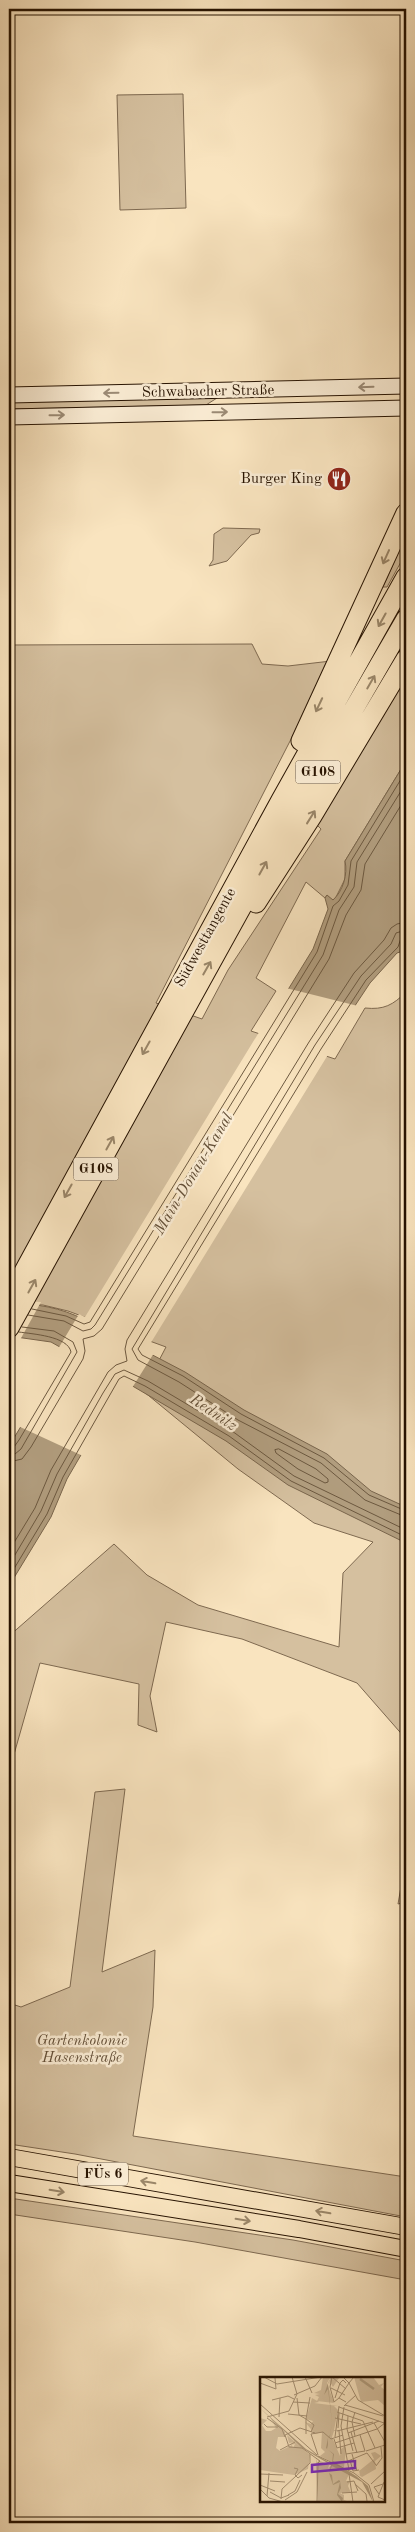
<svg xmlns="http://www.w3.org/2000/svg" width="415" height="2532" font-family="'Old Standard TT',serif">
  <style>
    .green { fill: #d5c09f; stroke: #7e6950 }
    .water { fill: #b19d7e; stroke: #79654c }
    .pier { fill: #f9e4bf }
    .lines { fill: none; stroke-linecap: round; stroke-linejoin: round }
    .shore { stroke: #6c583f; stroke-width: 1 }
    .secondary-casing { stroke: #261200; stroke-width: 17 }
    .primary-casing { stroke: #261200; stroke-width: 18 }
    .highway-casing { stroke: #261200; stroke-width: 21 }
    .secondary { stroke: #fbedd5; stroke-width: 15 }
    .primary { stroke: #f9e4bf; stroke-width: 16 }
    .highway { stroke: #f9e4bf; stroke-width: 19 }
    .oneway { stroke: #9b8a75 }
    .oneway2 { stroke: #9a8669 }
    .labels { text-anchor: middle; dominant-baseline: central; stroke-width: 5; stroke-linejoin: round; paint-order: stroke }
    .shield { fill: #fbedd5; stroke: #665440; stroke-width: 1 }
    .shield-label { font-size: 14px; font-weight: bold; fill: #261200 }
    .street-label { font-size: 15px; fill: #261200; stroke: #fbedd5 }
    .poi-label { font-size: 15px; fill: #261200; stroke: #fbedd5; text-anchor: end }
    .park-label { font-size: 15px; font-style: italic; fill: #634f38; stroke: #fbedd5 }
    .water-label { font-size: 16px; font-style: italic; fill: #655139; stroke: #fbedd5 }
    .inset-river { fill: none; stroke: #b19d7e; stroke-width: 2.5 }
    .inset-road { fill: none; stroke: #a59073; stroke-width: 1 }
    .view { fill: #7b2cbf; fill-opacity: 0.15; stroke: #7b2cbf; stroke-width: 2.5 }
    .inset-edge { fill: none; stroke: #261200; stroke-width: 2.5 }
  </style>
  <rect width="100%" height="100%" fill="#f9e4bf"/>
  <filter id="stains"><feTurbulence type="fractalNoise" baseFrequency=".004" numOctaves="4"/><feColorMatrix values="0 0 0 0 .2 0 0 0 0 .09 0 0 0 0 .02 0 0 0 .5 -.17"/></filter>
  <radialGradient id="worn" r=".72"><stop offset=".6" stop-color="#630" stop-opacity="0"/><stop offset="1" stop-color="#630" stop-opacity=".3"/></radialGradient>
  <!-- green -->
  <path class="green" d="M183,94L186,208L120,210L117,95Z
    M217,398L206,405L9,409V401Z
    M223,528L260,529L259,533L251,535L227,561L209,566L213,560L214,534Z
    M406,535V553L387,587H383Z
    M252,644L262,664L288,666L331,661L156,1003L202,1019L228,970L321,829L315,823L406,675V761L345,861V879L335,899L332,900L327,895L325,898L306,882L256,978L276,991L251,1031L335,1059L365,1008C384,1010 393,1005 406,992V1739L357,1683L242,1639L166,1622L150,1696L157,1732L138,1725L139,1684L40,1663L9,1772V1636L114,1544L147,1575L198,1605L339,1647L343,1573L373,1542L314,1523L238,1469L143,1391L166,1347L68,1311L43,1305L9,1303V645Z
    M125,1789L102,1972L155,1950L153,2007L133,2136L406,2177V2217L75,2154L9,2144V2003L21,2007L70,1987L95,1792Z
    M406,1858V1902L398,1904Z
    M9,2198L293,2240L406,2261V2280L195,2242L9,2214Z"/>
  <!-- water -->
  <path class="water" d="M406,761V936L403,944L406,946V950L397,953L370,983L325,1051L143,1350L185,1372L244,1410L327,1454L371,1491L406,1507V1543L288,1485L226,1441L124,1381L67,1479L51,1517L9,1586V1446L67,1351L51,1342L9,1336V1303C37,1304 60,1307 85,1320L313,949L328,909L325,898L327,895L333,900C343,891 348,874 345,861Z"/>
  <!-- pier -->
  <path class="pier" d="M286,988L358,1006L147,1349L154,1353L132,1388L125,1384L83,1456L18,1426L63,1351L58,1349L79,1314L85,1317Z
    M9,1300L41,1302L20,1340L9,1339Z"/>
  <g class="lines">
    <!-- shore -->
    <path class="shore" d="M406,930L396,933L391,944L361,976L315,1045L132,1349L138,1360L179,1382L238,1420L321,1463L365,1500L406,1517
      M406,936L401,938L398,947L366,980L321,1049L138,1349L142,1355L183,1376L241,1414L324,1458L369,1495L406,1511
      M32,1309L66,1316L84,1324L90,1322L317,952L333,906L339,901L348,885L351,861L406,771
      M28,1315L64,1321L83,1331L91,1329L95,1325L323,955L339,910L354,887L357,862L406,783
      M9,1449L14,1447L19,1440L71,1352C68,1336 32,1334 19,1332
      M279,1449L316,1469L328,1479V1482L325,1483L298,1469L276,1453L275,1450Z
      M9,1455L15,1454L21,1449L77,1352L73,1342L54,1331L22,1327
      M9,1462L22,1459L31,1447L83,1359L85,1351L83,1339L94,1336L102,1329L329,959L346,915L361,890L365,864L406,797
      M9,1551L35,1508L51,1470L108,1372L116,1365L127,1361L125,1349L127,1340L309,1042L354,973L384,940L391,928L397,924L406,922
      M9,1565L41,1511L57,1474L103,1393L115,1374L124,1370L148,1381L232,1431L294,1476L406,1530
      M9,1577L47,1514L63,1477L119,1379L124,1376L145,1386L229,1436L291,1481L406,1537"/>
    <!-- secondary casing -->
    <g class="secondary-casing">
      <path id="secondary" d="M9,395L406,386
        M9,417L406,408"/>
    </g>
    <!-- primary casing -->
    <g class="primary-casing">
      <path id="primary" d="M9,2157L406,2227
        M9,2183L299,2229L406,2249"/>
    </g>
    <!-- highway casing -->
    <g class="highway-casing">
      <path id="highway" d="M301,741L406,513
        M256,903L312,816L406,659
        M9,1299L281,800L406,577
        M9,1328L289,821L406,619"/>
    </g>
    <!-- secondary -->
    <use href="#secondary" class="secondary"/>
    <!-- primary -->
    <use href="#primary" class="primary"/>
    <!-- highway -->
    <use href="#highway" class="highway"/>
  </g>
  <!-- one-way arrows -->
  <defs><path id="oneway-shaft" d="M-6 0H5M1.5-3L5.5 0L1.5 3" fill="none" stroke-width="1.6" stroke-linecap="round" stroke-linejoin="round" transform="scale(1.25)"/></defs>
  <g class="oneway">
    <use href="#oneway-shaft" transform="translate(366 387) rotate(178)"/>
    <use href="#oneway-shaft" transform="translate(111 393) rotate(179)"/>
    <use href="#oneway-shaft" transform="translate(220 412) rotate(-1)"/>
    <use href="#oneway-shaft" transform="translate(57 415) rotate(-1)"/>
  </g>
  <g class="oneway2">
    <use href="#oneway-shaft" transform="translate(386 557) rotate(114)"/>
    <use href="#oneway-shaft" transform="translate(382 620) rotate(119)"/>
    <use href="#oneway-shaft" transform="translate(371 682) rotate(-60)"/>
    <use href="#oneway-shaft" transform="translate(319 705) rotate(115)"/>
    <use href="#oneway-shaft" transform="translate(311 817) rotate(-58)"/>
    <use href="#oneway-shaft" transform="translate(263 868) rotate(-61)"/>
    <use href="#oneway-shaft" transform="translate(207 968) rotate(-60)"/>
    <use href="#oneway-shaft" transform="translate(146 1048) rotate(119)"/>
    <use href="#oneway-shaft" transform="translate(110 1143) rotate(-61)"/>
    <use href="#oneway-shaft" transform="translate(68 1191) rotate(119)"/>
    <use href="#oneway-shaft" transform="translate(32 1286) rotate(-61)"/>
    <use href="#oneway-shaft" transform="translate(148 2182) rotate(-170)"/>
    <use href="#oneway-shaft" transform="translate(57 2191) rotate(9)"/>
    <use href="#oneway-shaft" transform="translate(323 2212) rotate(-170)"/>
    <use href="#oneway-shaft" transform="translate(243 2220) rotate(9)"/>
  </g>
  <!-- icons -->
  <defs>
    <g id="restaurant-disc" transform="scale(1.25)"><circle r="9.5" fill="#8f2418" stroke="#fbedd5"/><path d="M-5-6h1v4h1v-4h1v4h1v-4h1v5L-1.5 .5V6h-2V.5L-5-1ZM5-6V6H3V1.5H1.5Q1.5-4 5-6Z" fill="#fff"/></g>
  </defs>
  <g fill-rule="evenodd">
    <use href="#restaurant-disc" x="339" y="479"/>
  </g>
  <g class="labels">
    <!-- shield labels -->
    <g class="shield">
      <rect x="295.5" y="760.5" width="45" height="23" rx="4"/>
      <rect x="73.5" y="1157.5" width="45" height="23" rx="4"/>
      <rect x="78" y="2162.5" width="50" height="23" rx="4"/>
    </g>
    <g class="shield-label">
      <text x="318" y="772">G108</text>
      <text x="96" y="1169">G108</text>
      <text x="103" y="2174">FÜs 6</text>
    </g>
    <!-- street labels -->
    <g class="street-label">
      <text transform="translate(208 392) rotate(-1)">Schwabacher Straße</text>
      <text transform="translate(206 938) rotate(-61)">Südwesttangente</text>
    </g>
    <!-- poi labels -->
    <g class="poi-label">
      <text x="322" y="479">Burger King</text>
    </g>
    <!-- park labels -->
    <g class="park-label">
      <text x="82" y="2041">Gartenkolonie<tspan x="82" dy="17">Hasenstraße</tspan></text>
    </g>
    <!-- water labels -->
    <g class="water-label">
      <text transform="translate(194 1174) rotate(-59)">Main-Donau-Kanal</text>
      <text transform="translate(213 1413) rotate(34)">Rednitz</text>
    </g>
  </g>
  <!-- overview -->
  <g transform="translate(260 2377)">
    <rect width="125" height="125" fill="#f9e4bf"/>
    <path d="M63,0L79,1L73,10L70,5L69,9L70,1L67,6L74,26L57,24L59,20L55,18L60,17L54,16L61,13ZM94,0H113L119,8L124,6L121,10L125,13V29L118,23L101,25ZM52,21L59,25L54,26L78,29H74L78,33L74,53H81L74,54L72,60L80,79L81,72L85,69L86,72L84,90L78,89L89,95L77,91L89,97L86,104H90L88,109L91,116H80L84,118V123L90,125H58L57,95L56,125V81L58,92V83L69,88L68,92L73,86L60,79L65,75L61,71L62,55L55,57L45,45L51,47L53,44L46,42ZM10,40L25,55V60H18L16,71L20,74L32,68L33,71L35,67L30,68L35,65L29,66L27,58L50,78L48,92L34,98L0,93V41L7,43L2,48L6,54H11L16,51ZM115,75L121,79L115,84L116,92L102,100L96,96L100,98L99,94L114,82L111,76Z" fill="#d5c09f"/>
    <path d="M71,0L68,7L72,45L70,59L68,61V68L67,72L74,77L73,84L96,99L108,109L113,125L102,105L72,89L69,96L72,98L73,107L79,103L80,104L81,111L78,117L83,121L82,125L77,118L80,105L73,108L69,96L71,88L42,71L0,31L46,72L72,87L73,77L66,71L68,61L70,58L72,45L68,12L64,18L68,6Z" fill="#b19d7e"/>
    <path class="inset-river" d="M100,2L114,12"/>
    <path class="inset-road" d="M4,0L17,7L61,0M45,0L52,16M72,0L70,10L74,25L79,21M72,0L86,12M83,0L89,6L79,21L86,25M94,0L89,6L98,23L125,39M0,6L16,12L15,1M71,11L85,18M34,18L55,9L62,0M37,21L39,38L46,42M75,21L80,6L83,3L86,6M12,23L28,19L34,22M33,25L50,26M0,27L57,78M85,28L123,39M84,29L96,18M79,30L124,46M84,30L81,49L89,93M77,35L103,44L115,71M95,35L92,45L95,59M28,37L47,39M88,39L87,52L93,74M7,40L29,34L37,17L32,0M19,40L20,21M7,41L22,52L25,60M75,41L101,47M46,42L50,20M114,46L125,65M4,47L7,50H18M78,51L79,36M77,54L113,45M79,54L81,77M91,55L97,76M88,56L119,44M46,57V42L54,48L51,55M25,58L40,51L55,56M25,58L29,70L42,71L60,84L58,86M100,58L105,74M75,60L79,29M74,62L77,71L94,66M75,66L117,52L125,46M20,73L35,65M106,74L125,68M107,76L116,88M86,77L105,74M92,77L97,94M58,78L51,57L63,55L71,62L83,58M58,79L94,96L109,108M90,83L93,94L99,93M88,84L107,76M116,89L122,81L121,70M34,91L38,92L35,98L38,101L42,98M0,97L23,98M89,97L93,125M10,104L25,105M87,105L94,104L98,114M124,105L118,120L125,123M95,107L106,117L107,124M111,107L125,94M0,108L15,114M109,108L114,125M0,112L9,121L23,125M10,115L21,121L29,118M82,116L97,115M119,117L114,110L123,107M28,118L35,114L40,103M7,119L9,96M21,122L22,112L50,86V77M25,123L37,115L47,95M57,125L58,85"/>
    <path class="view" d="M95,84V91L52,95V88Z"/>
    <rect width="125" height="125" class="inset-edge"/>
  </g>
  <!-- margin -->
  <rect width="415" height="2532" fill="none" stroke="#f9e4bf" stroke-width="30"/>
  <rect x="10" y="10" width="395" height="2512" fill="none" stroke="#261200" stroke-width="2.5"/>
  <rect x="15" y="15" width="385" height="2502" fill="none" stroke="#261200"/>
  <rect width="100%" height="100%" filter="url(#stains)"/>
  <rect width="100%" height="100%" fill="url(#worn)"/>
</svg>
